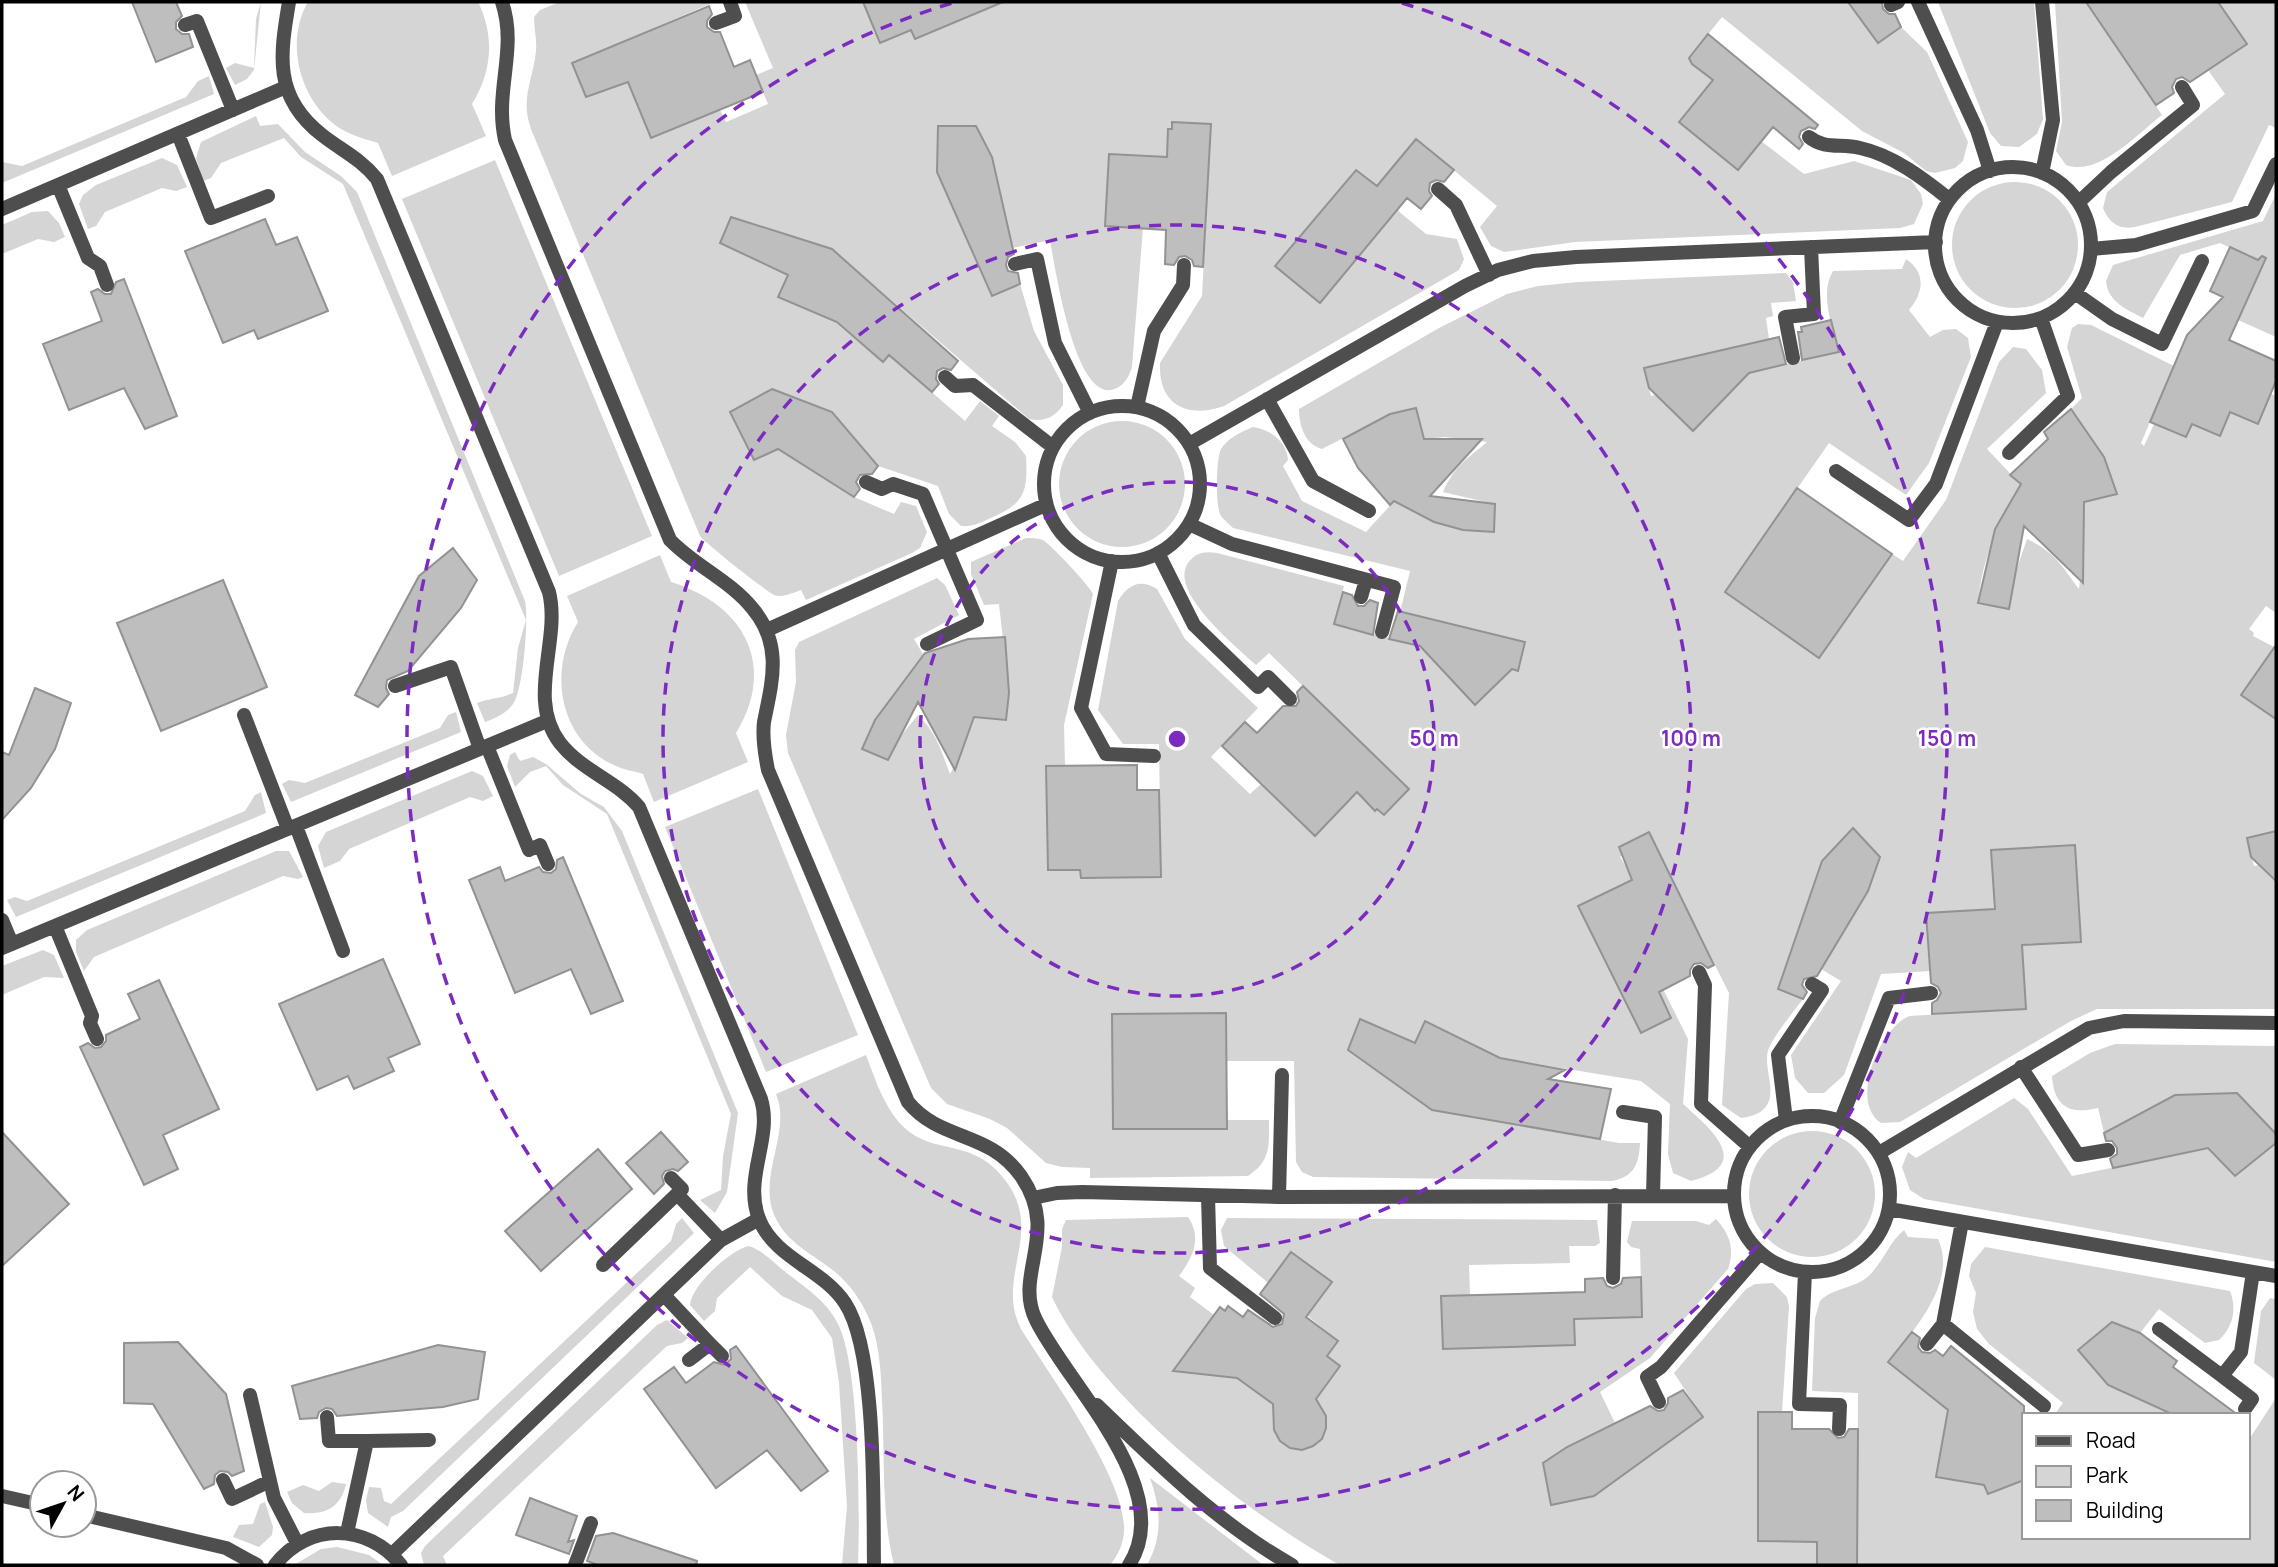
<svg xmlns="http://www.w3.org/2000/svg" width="2278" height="1567" font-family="Manrope,sans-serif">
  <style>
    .green { fill: #d5d5d5 }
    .building { fill: #bebebe; stroke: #929292; stroke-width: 2 }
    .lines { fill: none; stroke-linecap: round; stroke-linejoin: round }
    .lane { stroke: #4e4e4e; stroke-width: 14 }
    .street { stroke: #4e4e4e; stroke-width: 14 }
    .ring { fill: none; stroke: #7b2cbf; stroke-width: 3.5; stroke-dasharray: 12 9 }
    .centre { fill: #7b2cbf; stroke: #fff; stroke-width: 3.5 }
    .ring-label { font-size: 21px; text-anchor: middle; font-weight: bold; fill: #7b2cbf; stroke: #fff; stroke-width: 5; stroke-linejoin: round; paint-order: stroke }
  </style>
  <rect width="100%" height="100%" fill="#fff"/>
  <!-- green -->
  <path class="green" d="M261,2L254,70L247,79L235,85L226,68L235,63L254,68L256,19Z
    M308,2H478C495,36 492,72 472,104L486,136L392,176L378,143C361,138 343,133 329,120C298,91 286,40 308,2Z
    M560,2H714L573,63L587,97L650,71L720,110L726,122L768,104L756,75L773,68L745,2H863L880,42L911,30L915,38L983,11L980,2H1848L1877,43L1901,27L1927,52L1968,142L1963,161L1955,168L1935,173L1926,171L1904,153L1862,131L1722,17L1689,58L1692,64L1737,97L1697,101L1679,122L1738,170L1761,141L1804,174L1854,161L1911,180L1921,194L1923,204L1914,224L1900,228L1575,242L1504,252L1491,246L1480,227L1497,206L1416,139L1378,188L1355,170L1276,266L1320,303L1397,210L1426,234L1457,239L1464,259L1459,270L1224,406C1188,419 1158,405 1160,363L1202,296L1211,124L1172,122V129L1168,130L1169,186L1143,228L1132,367C1129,377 1123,388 1111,390C1074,396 1055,267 1050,240L1012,248L976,127L938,126L937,172L991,296L1020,284L1034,331L1063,385V405C1054,418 1044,422 1029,419L832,249L731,217L720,243L788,275L779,297L837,322L889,355L965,421L980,401L999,416L992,426L1015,442L1026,456C1028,491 1025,503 993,517C982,522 973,527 961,526L949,514L938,486L878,466L832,412L773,389L754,460L778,449L854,497L894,514L901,502L916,506L927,532L920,548L912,553L806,600L801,590C792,593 783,598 774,595C766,591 706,544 700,536L531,129C520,99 533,80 536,51C537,39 534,28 534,17L540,10Z
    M1938,2H2034L2043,119L2037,134L2019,147L2001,146L1990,133Z
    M2055,2H2103L2092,10L2162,115C2137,134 2099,177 2066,165L2056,151L2062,122Z
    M2218,2H2276V128L2269,125L2232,202L2135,227C2119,230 2109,223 2103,208L2107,192L2225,94L2208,70L2246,43Z
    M209,76L214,94L2,183V162L22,166L186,97L198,81Z
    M256,116L260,126L278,124L305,152L341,176L357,192L525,601C529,618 523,691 513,704C506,714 495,718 485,722L477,703C490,698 500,699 513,693L518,648L526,620L343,184L301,157L284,138L221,163L211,178L203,181L196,158L201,142Z
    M162,158L177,165L187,187L176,191L162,188L105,212L96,226L88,229L79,204L83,195L96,185Z
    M495,160L652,536L559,576L402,199Z
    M1952 245a63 63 0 1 1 126 0a63 63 0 1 1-126 0Z
    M2276,194V337L2238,320L2264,263L2220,243L2180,255L2143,318C2126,309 2108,302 2106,281L2113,265L2263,221Z
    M48,211L59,223L65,237L54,242L38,239L2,254V225L32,212Z
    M1906,259C1927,273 1923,294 1909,310L1930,337L1943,330L1956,329L1968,338L1971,357L1929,463L1906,495L1829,443L1725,592L1819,658L1892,554L1903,561L1946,500L1999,362L2013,347L2026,349L2042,370L2046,393L1987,449L2022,486C1998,525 1982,557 1978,604L2009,608L2017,568L2027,539C2056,553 2061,565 2079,589L2084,544L2079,503L2117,494L2104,457L2071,409L2082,398L2067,347L2072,328L2078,324L2091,325L2174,366L2141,443L2144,446L2154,424L2186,437L2192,424L2220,436L2230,412L2258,424L2271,394L2276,396V613L2266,606L2249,629L2254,633L2253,636L2276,648V680L2259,669L2241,695L2276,719V831L2247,838L2254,866L2276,861V872L2272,877L2276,881V1009H2097L2071,1021L1900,1122L1881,1123C1848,1102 1881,1025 1910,1016L2025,1009L2022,945L2080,942L2075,845L1992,850L1995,909L1927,913L1930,971L1881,974L1844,1075L1824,1093H1808L1795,1078L1791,1055L1841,981L1821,969L1868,891L1880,857L1853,829L1822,861L1778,989L1803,999C1792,1014 1777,1031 1769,1048C1759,1070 1792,1111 1741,1118L1722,1105L1729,993L1648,832L1619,847L1623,855L1620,857L1625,865L1627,864L1649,908L1578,907L1641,1032L1671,1017L1645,964L1657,977L1688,1039L1683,1104C1710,1128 1755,1165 1691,1181L1673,1173L1668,1154L1670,1104L1641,1081L1500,1058L1425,1022L1415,1043L1360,1019L1348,1050L1432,1110L1619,1143H1640C1639,1164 1634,1177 1612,1181L1313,1177L1302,1172L1296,1162L1294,1061H1226L1225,1013L1112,1014L1113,1129H1226L1227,1120H1269C1269,1146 1271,1161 1248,1176L1090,1178V1168L1062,1167L1046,1163L1007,1128L990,1119L947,1104L931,1088L788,753L786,735L796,682L795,650L799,642L937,578L945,585L959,615L914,639L930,666L862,749L888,759L900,737L918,715C937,734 941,750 950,774L960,755L972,717L1006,720L1009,693L999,604L984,605L971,574V562L1026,538C1031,538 1037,538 1043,540C1050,544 1090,586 1093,594L1064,725L1065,766H1046L1048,870H1080L1081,878L1161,876L1159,744H1123L1098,710L1118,601C1127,585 1140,578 1157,589L1185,639L1258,708L1211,757L1250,794L1261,784L1334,768L1374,810L1377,809L1384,815L1409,789L1269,653L1256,665C1237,647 1168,592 1188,563C1196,552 1205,551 1217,553L1344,586L1334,624L1420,646L1475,704L1500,681L1482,661L1517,670L1400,612L1410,571L1233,528C1229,524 1224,520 1221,516C1215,507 1216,458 1221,449C1228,438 1241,432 1253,427C1270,429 1287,442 1288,460L1283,466L1302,501L1366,532L1396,499C1432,520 1452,530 1494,532V504L1443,492C1455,465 1466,460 1487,442L1445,437L1424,439L1416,408L1390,414L1322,449C1305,444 1299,426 1299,409L1439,328L1507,294L1538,286L1578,282L1786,273L1793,282L1796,301L1771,303L1773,316L1766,318L1769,339L1644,368L1651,396L1687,388L1669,407L1693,431L1749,373L1838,352C1833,326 1819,295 1833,271L1902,269Z
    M1059 484a63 63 0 1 1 126 0a63 63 0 1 1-126 0Z
    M660,555L671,582C743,604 778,664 736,733L748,762L654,802L643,774C634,771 624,770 616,766C559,742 547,671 578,622L567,596Z
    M456,712L461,732L291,802L282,784L289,780L305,783L440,728L448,715Z
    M515,752L520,761L533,757L546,764L581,794L604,807L622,831L738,1113L727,1192L715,1213L700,1200L721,1190L723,1156L731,1114L607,814L563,785L546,766L530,772L515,787L507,766L510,755Z
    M472,771L483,776L493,796L483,801L470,797L349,849L340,861L324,868L318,846L326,832Z
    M758,789L858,1035L766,1072L665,827Z
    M261,792L266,813L16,917L7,900L15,897L27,901L245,811L255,795Z
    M276,851H289L303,877L298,879L283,876L94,957L84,971L76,952V940L87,930Z
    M43,950L54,955L64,978L44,977L2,995V966Z
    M2115,1044L2276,1046V1134L2237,1093L2104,1133L2098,1108C2070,1115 2054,1107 2052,1076L2090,1053Z
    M866,1055C876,1081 885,1111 907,1130C938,1156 976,1137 1008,1184C1043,1235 995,1278 1021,1329C1049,1374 1128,1482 1124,1532C1123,1545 1118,1555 1110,1565H894C881,1513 885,1455 882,1401C881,1375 880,1347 871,1323C863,1303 851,1285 834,1271C810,1252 782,1241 772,1209C761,1170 791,1130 776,1094Z
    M2014,1098L2028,1109L2072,1176L2208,1148L2235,1176L2276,1143V1262L1924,1199L1910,1190L1902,1167L1908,1152L1916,1158Z
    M1749 1194a63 63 0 1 1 126 0a63 63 0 1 1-126 0Z
    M1188,1217C1203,1239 1192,1258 1179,1276L1195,1288L1190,1297L1214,1315L1275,1380L1263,1396L1278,1408C1253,1467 1359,1458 1314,1401L1340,1367L1327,1356L1338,1341L1224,1246L1221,1230L1227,1218L1597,1220L1600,1243L1595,1246H1569L1570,1263L1469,1265L1470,1295L1441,1296L1444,1349L1574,1345V1316L1642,1317L1640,1249L1631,1247L1627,1242L1632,1221H1696L1709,1225L1716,1219C1730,1234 1735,1250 1728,1269L1650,1358L1600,1392L1615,1423L1543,1463L1551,1505L1594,1496L1703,1417L1674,1373L1746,1289L1755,1284L1773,1283L1787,1297L1789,1307L1782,1412L1758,1413V1541H1791L1820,1508L1817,1565H1340C1244,1512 1100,1398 1052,1297L1062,1247V1229L1066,1220Z
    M682,1218L694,1233L403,1511L391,1517L388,1527L368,1513L366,1500L369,1487L381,1488L384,1501L391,1504L671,1241L676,1224Z
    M1904,1230L1908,1237L1938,1239C1958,1282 1914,1330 1889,1361L1948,1410L1936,1477L1974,1483L1977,1465L1988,1494L2024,1481L2019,1468L2024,1472V1537H2248V1441L2276,1398V1565H1857L1858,1393L1812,1391L1815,1318L1820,1301C1833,1288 1850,1289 1865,1279C1882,1266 1888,1243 1904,1230Z
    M749,1246C764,1251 775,1264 788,1274C806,1288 826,1301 837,1322C860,1363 860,1513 858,1565H842L847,1506L839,1383L832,1338L812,1310L782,1296L750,1267L717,1298L715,1311L704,1321L690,1305C691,1286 731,1249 749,1246Z
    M1985,1247L2230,1291C2237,1309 2233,1327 2219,1340L2205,1343L2159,1309L2140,1333L2174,1415H2054L2063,1403L1989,1344L1977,1329L1973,1312L1976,1293L1969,1276L1971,1264Z
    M2270,1298L2276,1299V1380L2254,1363L2261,1311Z
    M667,1320L688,1338L682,1343L667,1346L443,1556L447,1565H424L421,1553L425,1546L657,1325Z
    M1150,1478L1262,1564L1147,1565C1163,1536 1161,1509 1150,1478Z
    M332,1482L346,1484C341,1506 327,1515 304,1513L292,1503L287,1492L303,1485L319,1491Z
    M265,1502L273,1527L272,1535L259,1547L233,1537L239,1525L253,1524L260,1504Z
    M337,1547L369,1555L383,1565H294L321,1549Z"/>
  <!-- building -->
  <path class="building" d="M132,2H176L182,16L176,22V29L182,34H189L193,47L156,62Z
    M863,2H1003L915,39L911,30L880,43Z
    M1848,2H1882L1883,9L1889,14H1895L1901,27L1878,43Z
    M2086,2H2218L2247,44L2190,82L2182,77L2176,79L2172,87L2174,93L2156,105Z
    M709,6L712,14L707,21V27L714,32H720L734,67L750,60L763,92L651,138L628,82L586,97L572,63Z
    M1708,34L1818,125L1815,129L1809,127L1801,131L1799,137L1803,144L1799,149L1773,127L1738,170L1679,122L1713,80L1692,64L1689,58Z
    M1172,122L1211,124L1203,267L1194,266L1192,260L1185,256L1179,257L1174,265L1165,264L1166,230L1105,226L1109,154L1167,157L1168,129H1172Z
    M938,126H976L992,157L1014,254L1008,257L1006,265L1008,271L1018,273L1020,284L992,296L937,172Z
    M1416,139L1454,170L1444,182L1436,180L1430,183L1429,191L1432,196L1421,209L1407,198L1320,303L1275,266L1356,170L1377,186Z
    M731,217L832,249L958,361L951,370L943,368L937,371L936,379L939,384L932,392L889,355L883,362L837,322L778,297L788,275L720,243Z
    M265,219L276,245L297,237L328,311L258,339L254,330L223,343L185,251Z
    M2230,247L2258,260L2262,256L2266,258L2229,340L2276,361V381L2258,424L2230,412L2220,436L2192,424L2186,437L2150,422L2187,335L2223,297L2210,291Z
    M124,279L177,416L145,429L124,388L69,410L43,344L102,321L91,292L98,289L105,294H111L116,282Z
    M1831,320L1839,352L1802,360L1798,332H1802L1801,327Z
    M1779,337L1786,364L1749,373L1693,431L1649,388L1644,368Z
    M772,389L832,412L878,466L872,474L860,475L856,482L860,489L854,497L778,449L754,460L730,412Z
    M1416,408L1424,439H1482L1430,496L1495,504L1494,532L1463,530L1434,522L1394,501L1390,505L1358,468L1343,439L1390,414Z
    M2071,409L2104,457L2117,494L2084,502L2083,583L2024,526L2009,609L1978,603L1995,529L2021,484L2010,475L2048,439L2044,432Z
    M1797,488L1892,554L1819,658L1725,592Z
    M453,548L477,580L461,608L408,671L387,680L386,688L389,694L378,707L355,695L419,576Z
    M223,580L267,687L161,731L117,623Z
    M1343,592L1352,595L1358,606H1364L1370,600L1378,603L1373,635L1334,624Z
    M1398,611L1525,642L1518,671L1512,669L1475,705L1420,646L1389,639Z
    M1005,637L1009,693L1006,720L974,717L955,770L918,702L888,760L862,749L875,720L925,653L968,639Z
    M2276,645V719L2241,695Z
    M1303,686L1409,789L1384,815L1377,809L1375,811L1357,792L1315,836L1222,746L1245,722L1257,733L1283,706H1296L1299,701L1297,692Z
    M35,688L71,703L55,749L31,788L2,820V752L9,755Z
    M1137,765V790H1159L1161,877L1081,878L1080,870H1048L1046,766Z
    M1853,828L1880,857L1868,891L1817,976L1804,979L1802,985L1807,992L1803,999L1778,989L1822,861Z
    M2276,831V881L2251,857L2247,838Z
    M1649,832L1714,965L1708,968L1701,963L1694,964L1690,970V976L1659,992L1671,1018L1641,1033L1578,906L1632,880L1619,847Z
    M2075,845L2081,942L2022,945L2026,1009L1932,1014V1003L1937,1000L1941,993L1938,987L1931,983L1926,913L1995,909L1991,850Z
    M563,857L623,1001L591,1014L571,969L515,993L469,880L500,867L505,881L539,867L543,872L551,873L556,869L557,860Z
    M383,959L420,1044L388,1058L394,1071L354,1089L348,1076L317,1090L279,1004Z
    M159,980L219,1109L163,1135L178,1169L144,1185L80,1047L88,1043L95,1048L101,1047L106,1041V1035L140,1019L128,994Z
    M1226,1013L1227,1129H1113L1112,1014Z
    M1360,1019L1415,1043L1425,1021L1500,1058L1565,1070L1548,1079L1611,1089L1600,1139L1432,1110L1348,1050Z
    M2237,1093L2276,1134V1143L2235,1176L2208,1148L2113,1168L2110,1159L2117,1154V1148L2112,1141H2106L2104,1133L2175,1095Z
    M2,1132L69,1204L2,1266Z
    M661,1132L688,1162L678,1171L673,1169L665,1171L662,1176L664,1184L654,1194L626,1163Z
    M598,1149L632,1189L541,1271L505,1231Z
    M1291,1252L1332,1282L1306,1317L1338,1341L1327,1356L1340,1366L1316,1399L1326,1416V1428L1322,1439L1313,1446L1302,1450L1290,1448L1280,1441L1274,1430L1273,1404L1237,1378L1173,1371L1220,1307L1225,1311L1228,1306L1243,1317L1248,1310L1273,1327L1282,1324L1284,1314L1260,1294Z
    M1641,1277L1642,1317L1574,1319L1575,1345L1443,1349L1441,1296L1585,1292V1279L1603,1278L1607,1286L1613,1288L1621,1284L1623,1278Z
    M2112,1322L2140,1333L2177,1361L2173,1367L2238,1415H2174L2108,1385L2078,1350Z
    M1912,1332L1920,1338L1918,1347L1922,1352L1930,1353L1935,1350L1943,1356L1951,1346L2024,1406V1480L1988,1494L1984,1485L1936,1477L1948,1410L1888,1362Z
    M178,1342L226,1394L244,1471L232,1476L228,1472L220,1471L215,1475L214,1484L204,1489L153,1404L124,1403V1343Z
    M438,1345L485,1352L478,1399L443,1407L337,1416L332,1409L326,1408L319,1412L317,1418L300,1419L292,1386Z
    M736,1346L828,1471L801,1491L767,1450L716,1488L644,1389L674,1367L686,1383L714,1362L725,1365L731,1359L730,1350Z
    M1683,1390L1703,1417L1594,1496L1551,1505L1543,1463L1567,1447L1650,1406L1658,1411L1664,1410L1668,1403V1398Z
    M1758,1412H1792V1429H1829L1838,1438L1844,1437L1849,1429H1858L1857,1565H1817V1542L1758,1541Z
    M530,1498L577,1516L568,1542L574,1540L569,1554L516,1535Z
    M613,1533L697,1561L696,1565H598L587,1561L596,1536Z"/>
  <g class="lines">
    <!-- lane -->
    <path class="lane" d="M1918,2L1977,130L1990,171
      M1891,5L1898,2
      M716,23L735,16L730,2
      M185,25L197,21L233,110
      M178,134L211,218L268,196
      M1809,137C1825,150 1841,143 1860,148C1893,155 1924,179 1949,199
      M1935 245a78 78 0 1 1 156 0a78 78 0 1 1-156 0Z
      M2042,173L2053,120L2042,2
      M58,185L88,258L100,266L107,285
      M1438,189L1456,205L1489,275
      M2079,202L2111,172L2193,105L2182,87
      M2,209L286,87
      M2091,249L2136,245L2253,211L2276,164
      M1015,264L1037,259L1055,343L1090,413
      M2075,293L2112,319L2162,344L2202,261
      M1793,358L1785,317L1814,314L1811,247
      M945,377L955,386L973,385L1053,447
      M1267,399L1313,481L1369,511
      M1044 484a78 78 0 1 1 156 0a78 78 0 1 1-156 0Z
      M1137,407L1154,331L1183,285L1184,265
      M1189,444L1465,286L1498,270L1533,261L1576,257L1936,242
      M2009,453L2068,396L2041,318
      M1836,471L1909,520L1936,484L1997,322
      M866,482L882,489L893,484L923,494L977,620L927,644
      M1189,524L1232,544L1394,587L1382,632
      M1158,553L1194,625L1258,687L1268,677L1290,699
      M1112,561L1081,708L1106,754L1154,756
      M1361,597L1366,580
      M767,630L1045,505
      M395,686L451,667L480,749
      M244,715L288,829
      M487,746L529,850L540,845L548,864
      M296,826L343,951
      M2,920L12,944
      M55,926L92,1016L90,1023L97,1039
      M2,948L547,721
      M1699,972L1705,985L1701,1104L1750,1147
      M2021,1067L2078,1155L2108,1150
      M1623,1112L1655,1117L1653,1196
      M1734 1194a78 78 0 1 1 156 0a78 78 0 1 1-156 0Z
      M1786,1120L1778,1055L1822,990L1812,984
      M1840,1122L1889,998L1931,993
      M1879,1153L2089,1028L2124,1021L2276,1023
      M671,1178L682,1189L677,1194
      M1208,1196L1210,1268L1275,1318
      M1279,1197L1282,1075
      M1033,1198L1057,1193L1082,1192L1279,1197L1733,1196
      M1889,1209L2276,1276
      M1962,1222L1943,1324L2044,1406
      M603,1265L677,1194L721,1240
      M1805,1272L1799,1404L1840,1405L1839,1429
      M1613,1278L1615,1195
      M664,1295L710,1344L689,1360
      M2159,1329L2222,1376L2241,1352L2253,1272
      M710,1344L722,1356
      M1927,1344L1943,1324
      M2222,1376L2252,1399L2245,1409
      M250,1395L274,1498L297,1543
      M1659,1402L1647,1377L1661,1367L1760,1253
      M327,1417L329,1441H367
      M223,1480L232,1499L270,1481
      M2,1496L42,1505
      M84,1515L226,1548L257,1565
      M347,1533L367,1441L429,1440
      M392,1554L721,1240L759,1219
      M275,1565C308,1522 368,1523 401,1565
      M575,1565L591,1523"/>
    <!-- street -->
    <path class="street" d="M289,2C280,55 273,97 322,135C341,150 361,159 377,179L549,592C561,641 526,698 560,743C582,771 617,781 639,807L761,1099C773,1138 743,1178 759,1219C775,1259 823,1269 845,1303C877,1351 873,1504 874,1565
      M502,2C518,50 494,90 505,140L670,540C695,566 731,581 753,609C783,645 772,682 764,722C762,738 765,755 768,770L908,1102C941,1142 988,1130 1021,1176C1061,1234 1013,1274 1036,1320C1067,1384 1178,1489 1129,1565
      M1097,1405C1157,1463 1220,1525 1292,1565"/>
  </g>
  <!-- distance rings -->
  <g class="ring">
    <circle cx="1177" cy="739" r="257"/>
    <circle cx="1177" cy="739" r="514"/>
    <path d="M1402 3A770 770 0 1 1 952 3"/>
  </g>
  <circle cx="1177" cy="739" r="10" class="centre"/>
  <g class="ring-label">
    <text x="1434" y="746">50 m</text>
    <text x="1691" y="746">100 m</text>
    <text x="1947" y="746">150 m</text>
  </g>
  <!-- border -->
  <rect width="2278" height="1567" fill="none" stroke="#000000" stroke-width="7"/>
  <!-- legend -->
  <rect x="2022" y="1413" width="228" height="126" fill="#ffffff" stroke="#999999" stroke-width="2"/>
  <rect x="2036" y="1436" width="35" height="10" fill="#4e4e4e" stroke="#999999" stroke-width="2"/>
  <text x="2086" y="1448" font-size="21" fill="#000000">Road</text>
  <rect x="2036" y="1466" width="35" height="21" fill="#d5d5d5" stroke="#999999" stroke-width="2"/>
  <text x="2086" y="1483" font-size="21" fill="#000000">Park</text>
  <rect x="2036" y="1500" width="35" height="21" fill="#bebebe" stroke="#999999" stroke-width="2"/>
  <text x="2086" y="1518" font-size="21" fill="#000000">Building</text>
  <!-- north arrow -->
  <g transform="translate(63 1504) rotate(50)"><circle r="33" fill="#ffffff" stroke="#999999" stroke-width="2"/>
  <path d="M0-5L12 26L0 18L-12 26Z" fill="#000000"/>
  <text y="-10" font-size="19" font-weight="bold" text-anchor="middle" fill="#000000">N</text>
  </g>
</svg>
